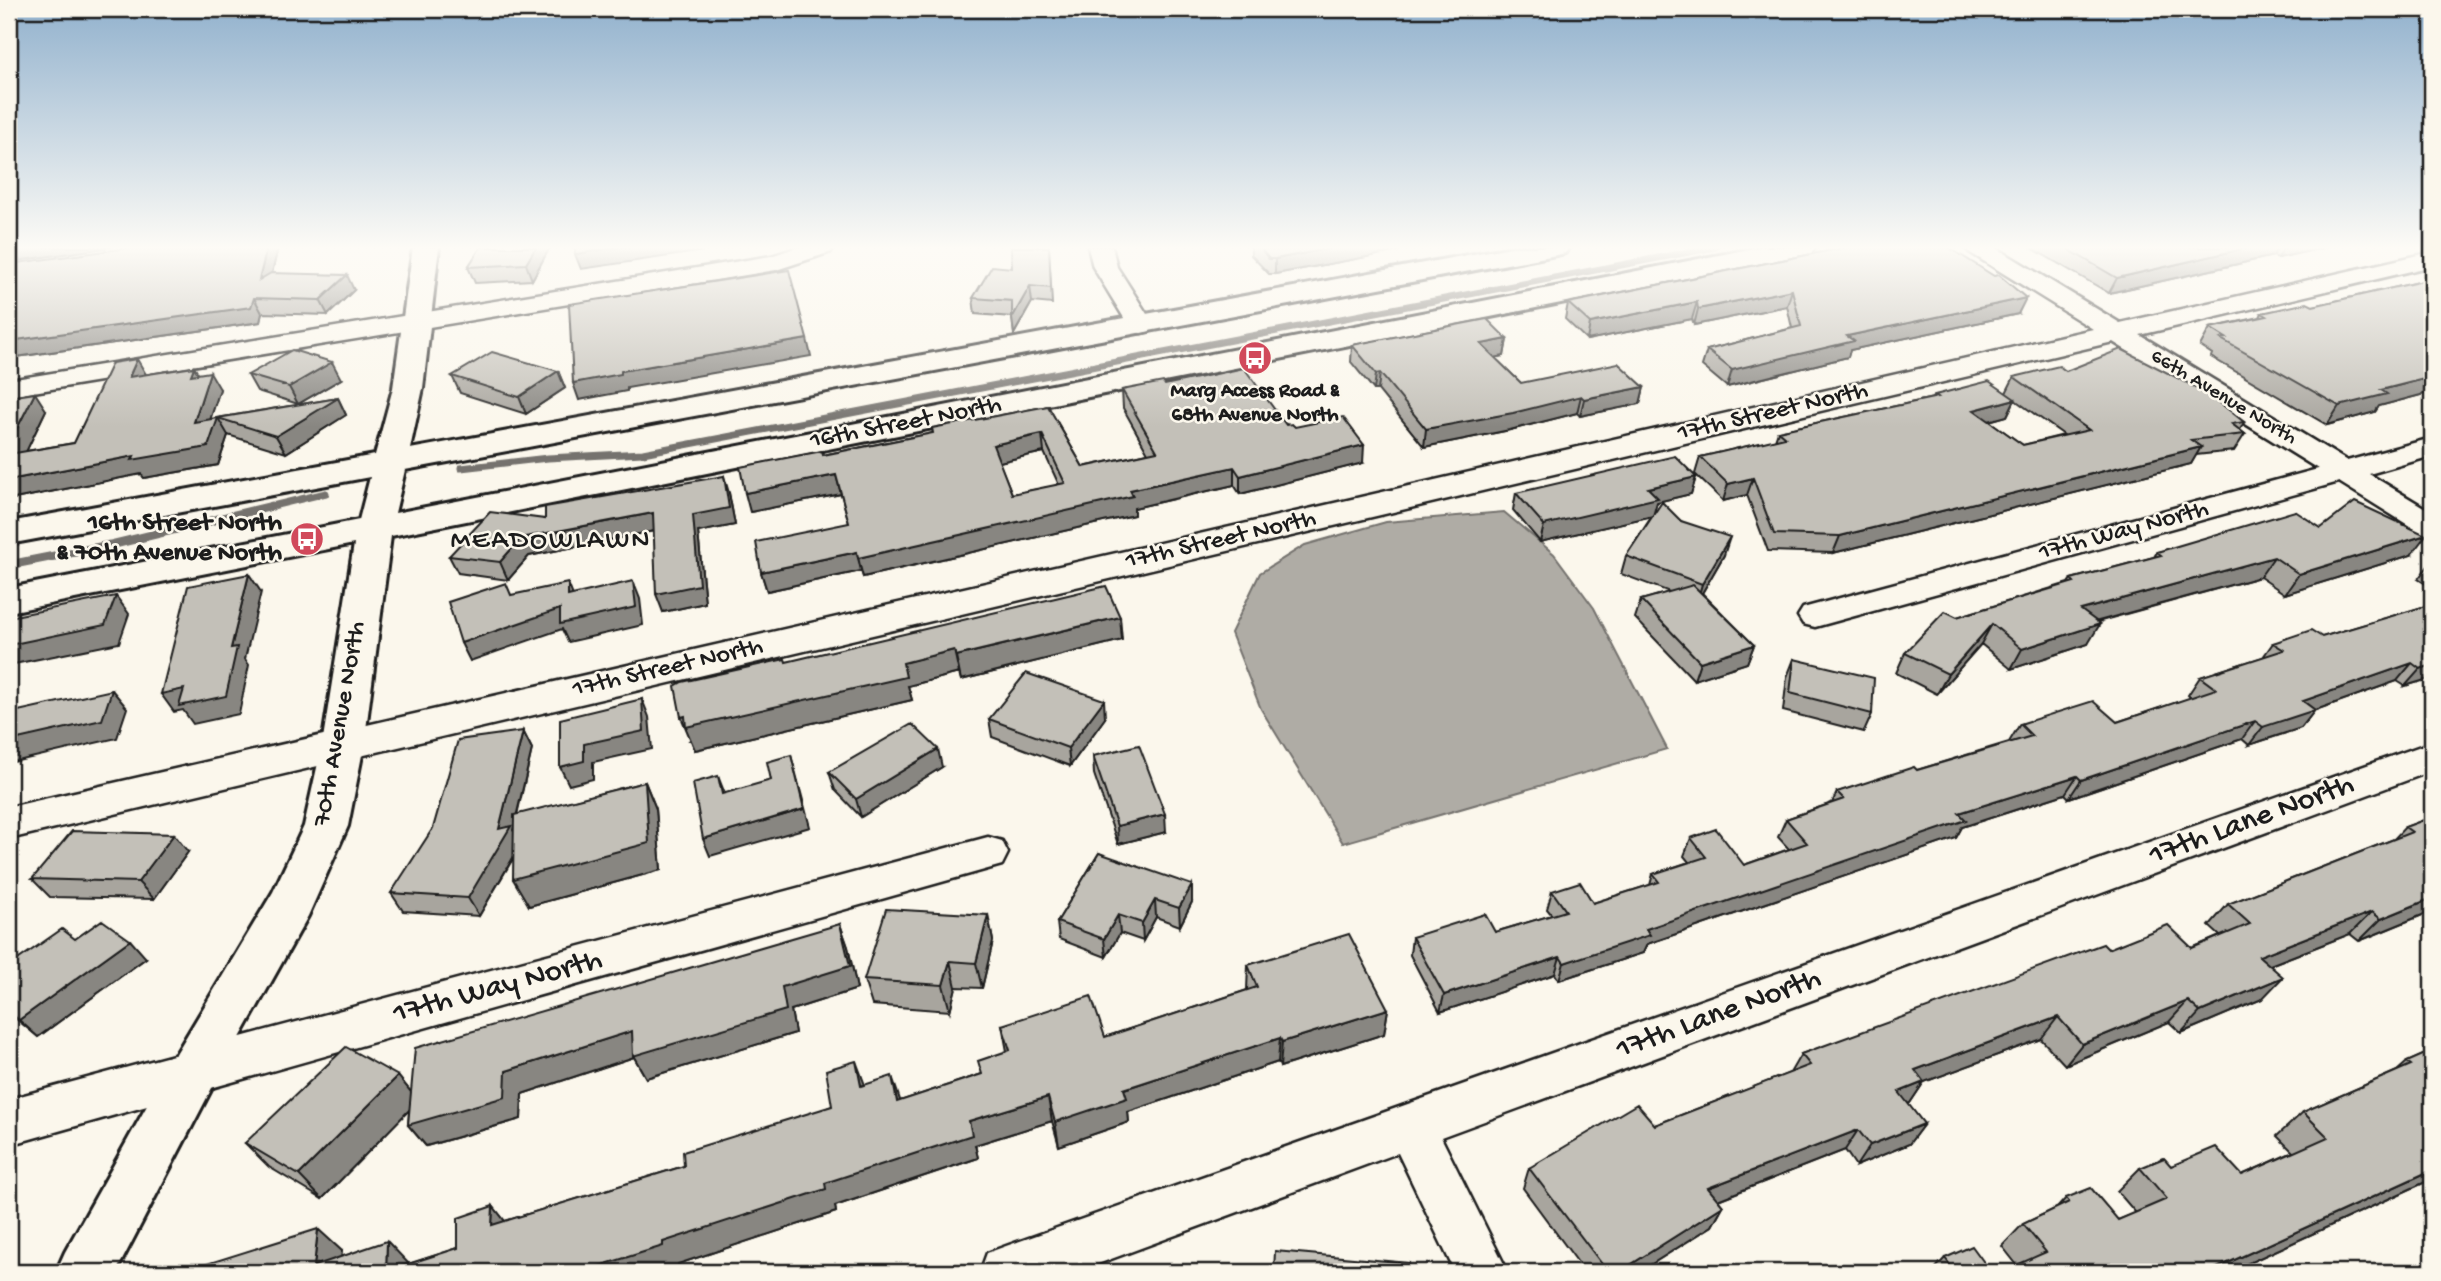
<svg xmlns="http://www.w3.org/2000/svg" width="2441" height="1281" font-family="'Gochi Hand',sans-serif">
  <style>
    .water { fill: #afaca5; stroke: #74726e; stroke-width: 2 }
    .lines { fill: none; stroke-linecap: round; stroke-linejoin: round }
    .stream-far1 { stroke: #74726e; stroke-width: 7 }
    .stream { stroke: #74726e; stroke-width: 9 }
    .minor-casing { stroke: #1c1c1c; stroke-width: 5 }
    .tertiary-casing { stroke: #1c1c1c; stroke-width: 6 }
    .minor { fill: #fbf7ec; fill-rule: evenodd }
    .tertiary { fill: #fbf7ec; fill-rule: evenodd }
    .wall { fill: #a8a59e; stroke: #1c1c1c; stroke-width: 2; fill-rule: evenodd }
    .shaded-wall { fill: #888681; stroke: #1c1c1c; stroke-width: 2 }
    .building { fill: #c3c0b8; stroke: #1c1c1c; stroke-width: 2; fill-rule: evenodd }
    .labels { text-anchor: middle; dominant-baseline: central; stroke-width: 5; stroke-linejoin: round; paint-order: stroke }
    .far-poi-label { font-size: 21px; font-weight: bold; fill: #1c1c1c; stroke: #fbf7ec }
    .far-street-label { font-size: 21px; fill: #1c1c1c; stroke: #fbf7ec }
    .street-label { font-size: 26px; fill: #1c1c1c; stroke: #fbf7ec }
    .poi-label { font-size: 26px; font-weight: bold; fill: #1c1c1c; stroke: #fbf7ec; text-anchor: end }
    .neighbourhood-label { font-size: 28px; letter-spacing: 2px; fill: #1c1c1c; stroke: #fbf7ec }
    .near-street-label { font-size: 32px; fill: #1c1c1c; stroke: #fbf7ec }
  </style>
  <rect width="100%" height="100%" fill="#fbf7ec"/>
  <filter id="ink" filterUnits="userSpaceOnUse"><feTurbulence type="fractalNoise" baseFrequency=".0143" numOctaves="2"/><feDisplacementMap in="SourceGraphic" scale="14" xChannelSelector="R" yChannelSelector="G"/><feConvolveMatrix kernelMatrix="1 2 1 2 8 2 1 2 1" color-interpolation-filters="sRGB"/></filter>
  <g filter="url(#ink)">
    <!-- water -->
    <path class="water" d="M1504,512L1554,554L1594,608L1667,749L1343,843L1261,709L1231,633L1260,573L1305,545L1386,522Z"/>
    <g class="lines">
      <!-- stream-far1 -->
      <path class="stream-far1" d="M461,468L548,458L643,453L1715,247
        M264,508L326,493"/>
      <!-- stream -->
      <path class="stream" d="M9,565L110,545L272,506"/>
      <!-- minor casing -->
      <g class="minor-casing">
        <path id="minor" d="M798,247H834L831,252L776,270L9,396V380L771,256Z
          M1088,247H1112L1117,267L1154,325L1150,331L1141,333L1132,331L1093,267Z
          M1966,247H1995L2120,323L2432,252V266L2140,335L2347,461L2432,438V456L2369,474L2432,512V536L2421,533L2339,482L1815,627L1803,624L1798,616L1803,608L2318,469L2113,342L9,839V807L2093,329L1969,252Z
          M2432,742V771L1441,1137L1508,1272H1455L1398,1153L1076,1272H980L987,1253L1006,1246Z
          M988,837L1002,841L1008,853L1002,865L9,1145V1099Z"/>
      </g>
      <!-- tertiary casing -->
      <g class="tertiary-casing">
        <path id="tertiary" d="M413,247H439L423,388L410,449L1511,247H1569L1565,253L1556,255L405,470L395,513L1760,247H1815L1811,253L1802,255L391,536L364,745L348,826L308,916L213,1086L116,1272H56L65,1252L177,1052L273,892L304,826L322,745L354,544L9,612V588L359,520L370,477L9,544V522L375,455L393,388Z"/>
      </g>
      <!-- minor -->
      <use href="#minor" class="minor"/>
      <!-- tertiary -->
      <use href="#tertiary" class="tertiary"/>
    </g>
    <!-- wall -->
    <path class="wall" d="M278,247L272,273L354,290L328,315L262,313L260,322L9,358Z
      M481,247H550L532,280L475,283L468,267Z
      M1049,247L1052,304L1032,302L1014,334L1012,317L975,314L973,298L1012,268Z
      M1251,247H1399V251L1275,274H1269L1251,255Z
      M1847,247L2018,314L1850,350L1848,357L1727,387L1702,366L1707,350L1792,328L1787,306L1694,325L1692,319L1587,340L1565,319L1568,303Z
      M2030,247H2327L2278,258L2273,256L2109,293Z
      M2432,279V392L2379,406L2375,412L2327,425L2211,357L2212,354L2200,346L2210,328L2260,317L2262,313L2313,306Z
      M1507,339L1504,356L1495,358L1521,383L1644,387L1640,404L1580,416L1577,413L1510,430L1424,447L1378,390H1374L1351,362L1352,345Z
      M194,367L198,374L220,389L210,419L338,398L346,415L286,453L228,435L218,465L144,478L141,474L9,500V397L46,410L26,451L74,443L146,375Z
      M558,371L565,388L526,414L460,393L452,376Z
      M2066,371L2244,422L2240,430L2245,434L2234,451L2196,455L2191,464L1833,553L1768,551L1747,495L1723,501L1695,474L1700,457L1775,440L1778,431L1933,398L1935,395L2006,393L2014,377ZM2015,400L2064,435L2023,445L1989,421L2007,416Z
      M248,375L341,379L298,404L257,391Z
      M1165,385L1295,427L1363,463L1240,494L1234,485L1134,508V515L863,577L861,571L767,591L761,572L849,523L841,494L750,512L823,455L933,433L932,428L1048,406L1083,467L1148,453L1123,408L1122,390ZM1044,452L1059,485L1012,494L999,462Z
      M1696,477L1691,494L1657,502L1654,513L1681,521L1724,555L1702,593L1754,645L1747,663L1694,680L1635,618L1641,600L1670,592L1621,574L1626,556L1652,516L1540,542L1513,510L1516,493Z
      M729,493L735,525L698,532L705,603L663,612L654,531L529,556L508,580L458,573L449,556Z
      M2321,528L2411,555L2285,594L2260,577L2097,622L2088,644L2011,669L1981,644L1937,694L1896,673L1905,653L1957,617L2068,583L2071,579L2154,557L2157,552Z
      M2432,561V588L2418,579Z
      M2432,604V678L2405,686L2397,681L2315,710L2301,728L2249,745L2242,739L2069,798L2065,794L1962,827L1956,838L1647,944L1643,953L1559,980L1555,974L1440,1012L1410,955L1412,937L1495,932L1552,915L1547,909L1552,891L1593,903L1650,885L1653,874L1689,862L1684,856L1691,838L1744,865L1789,849L1778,837L1786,819L1832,803L1837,792L1917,770L2009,742L2020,724L2117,722L2191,698L2188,695L2200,677L2263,657L2273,643L2322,637Z
      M1122,640L961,680L959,673L908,686L912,700L695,750L691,740H690L786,662Z
      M1794,659L1872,714L1864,732L1783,711L1787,677Z
      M1105,718L1070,766L992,737L989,719Z
      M523,731L532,749L517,815L645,782L656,809L661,870L529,906L514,857L479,916L403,911L391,893Z
      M1093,756L1166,832L1118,844L1094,774Z
      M942,767L861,817L835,790L829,772Z
      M2432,817V911L2359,941L2350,934L2270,965L2262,999L2181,1033L2169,1022L2065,1065L2041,1039L1924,1082L1910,1103L1908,1104L1924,1124L1909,1144L1856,1166L1845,1150L1718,1200L1723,1206L1712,1226L1639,1272H1585L1523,1188L1529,1168L1655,1125L1790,1073L1801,1054L2108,949L2192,948L2220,936L2209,926L2228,904L2394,839L2405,827Z
      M188,852L154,899L50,897L32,879Z
      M1099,853L1192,902L1180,926L1156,917L1143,941L1120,933L1106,957L1059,939L1057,922Z
      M988,915L993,941L982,988L956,987L950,1011L872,1005L864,980Z
      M840,924L848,947L857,989L791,1010L795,1033L646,1078L634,1057L522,1094L521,1119L426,1146L408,1125L409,1110L322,1199L269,1167L245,1143L398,1076L411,1092Z
      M75,939L146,958L38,1037L9,1013V966Z
      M1248,965L1388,1009L1384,1034L1280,1067L1278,1062L1128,1112L1129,1122L1059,1146L1052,1121L975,1145L978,1158L835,1206L836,1212L678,1264V1268L664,1272H193L342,1251L341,1257L409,1264L458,1248L493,1206L505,1221L684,1166L832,1106L865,1085L900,1101L982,1074L1007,1051L1002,1025L1105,1037L1247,990Z
      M2432,1051V1179L2229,1272H2001L2017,1265L2002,1246L2023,1224L2057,1208L2066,1198L2118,1220L2136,1213L2117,1191L2140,1168L2171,1166L2242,1175L2293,1152L2277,1136L2303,1112L2397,1071L2407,1062Z
      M1945,1258L1991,1272H1932Z"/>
    <!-- shaded-wall -->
    <path class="shaded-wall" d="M9,247H112L9,262Z
      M267,247H278L267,295L259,280Z
      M536,247H550L532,280L526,264Z
      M621,247H731L581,269L575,254Z
      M1337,247H1399V251L1275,274V259Z
      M2251,247H2278L2273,256L2109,293L2117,278Z
      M2284,247H2327L2278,258Z
      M347,275L354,290L328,315L320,300Z
      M1030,286L1032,302L1014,334L1012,318Z
      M1792,290L1787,306L1694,325L1698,309Z
      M254,298L262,313L260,322L9,358V341Z
      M2026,298L2018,314L1850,350L1848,357L1727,387L1732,370L1847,336Z
      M1697,302L1692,319L1587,340L1590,323Z
      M807,339L811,356L627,388V391L579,400L573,383L621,371Z
      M1507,339L1504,356L1478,361L1481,344Z
      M137,359L147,376L129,377Z
      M332,362L341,379L298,404L289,387Z
      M194,367L204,383L191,375Z
      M558,371L565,388L526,414L519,397Z
      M210,372L220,389L204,439L194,422Z
      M1380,373L1378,390H1374L1376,374Z
      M2432,377V392L2379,406L2375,412L2327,425L2339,406L2381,390Z
      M1644,387L1640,404L1580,416L1584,399Z
      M35,393L46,410L16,473L9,463V444Z
      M1581,396L1577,413L1510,430L1424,447L1426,429Z
      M338,398L346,415L286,453L276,436Z
      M2015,399L2007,416L1966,427L1974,410Z
      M218,418L228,435L218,465L144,478L141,474L9,500V480L134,456Z
      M1042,434L1044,452L995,463L993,445Z
      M1364,445L1363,463L1240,494V476Z
      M2201,447L2191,464L1833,553L1840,536Z
      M1234,467V485L1134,508V515L863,577L858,558L1130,490Z
      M836,475L841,494L750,512L745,493Z
      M724,476L729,493L735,525L698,532L705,603L663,612L656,594L693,515Z
      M1696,477L1691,494L1657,502L1653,516L1540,542L1544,525L1648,488Z
      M1753,478L1747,495L1723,501L1728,484Z
      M653,513L659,530L529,556L508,580L500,562L521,538Z
      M2426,535L2411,555L2285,594L2299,574Z
      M1730,537L1724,555L1697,602L1702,584Z
      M857,552L861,571L767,591L761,572Z
      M2274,557L2260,577L2069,629L2081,610Z
      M249,574L261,592L245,659L249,665L239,714L193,724L183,710L174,712L161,694L231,648Z
      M633,581L640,599L643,625L568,642L562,629L470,661L461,643Z
      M568,583L575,601L568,596Z
      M116,596L129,614L119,643L9,665V645Z
      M1120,617L1122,640L961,680L956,656Z
      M1992,624L1981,644L1937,694L1948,674Z
      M2100,624L2088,644L2011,669L2022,649Z
      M1754,645L1747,663L1694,680L1700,662Z
      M954,650L959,673L908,686L912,700L695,750L681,717Z
      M2412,663L2397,681L2310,712L2315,710L2301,728L2249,745L2263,727L2303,701Z
      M2432,665V678L2405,686L2420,669Z
      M112,690L127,708L117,738L9,763V741Z
      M642,699L649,717L652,749L593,762V779L569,785L560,767L584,744Z
      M1104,700L1105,718L1070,766L1068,748Z
      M2255,721L2242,739L2069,798L2081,780Z
      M523,731L532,749L513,830L521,844L479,916L468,898L499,829Z
      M938,749L942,767L861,817L856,799Z
      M791,755L810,827L710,856L703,839L804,809Z
      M718,776L725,794H722Z
      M2077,776L2065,794L1962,827L1956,838L1647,944L1643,953L1559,980L1564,963L1646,929L1959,813Z
      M645,782L656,809L661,870L529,906L513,879Z
      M1165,814L1166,832L1118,844L1117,826Z
      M174,834L188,852L154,899L138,882Z
      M1192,885V902L1180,926L1179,908Z
      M2432,898V911L2359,941L2381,919Z
      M1155,900L1156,917L1143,941L1142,923Z
      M2372,912L2350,934L2239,977L2259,956Z
      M988,915L993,941L982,988L976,963Z
      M1118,915L1120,933L1106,957L1104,939Z
      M840,924L848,947L857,989L791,1010L795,1033L646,1078L634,1057L522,1094L521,1119L426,1146L408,1125L506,1071L632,1031L782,987Z
      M130,940L146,958L38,1037L19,1020Z
      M1560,957L1555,974L1440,1012L1444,995Z
      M950,961L956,987L950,1011L943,985Z
      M2283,977L2262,999L2181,1033L2200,1012Z
      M2188,1001L2169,1022L2065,1065L2082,1044Z
      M1388,1009L1384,1034L1280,1067L1282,1042Z
      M2058,1017L2041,1039L1900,1091L1915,1070Z
      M1280,1038L1278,1062L1128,1112L1129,1122L1059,1146L1055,1122L1124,1089Z
      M856,1061L865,1085L861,1086Z
      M398,1076L418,1101L322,1199L299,1175Z
      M892,1076L900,1100L905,1126L897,1102Z
      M1924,1082L1910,1103L1885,1113L1899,1092Z
      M1048,1097L1052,1121L975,1145L978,1158L835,1206L836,1212L678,1264V1268L664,1272H580L825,1183L969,1121Z
      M1924,1124L1909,1144L1856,1166L1870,1145Z
      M1858,1130L1845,1150L1697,1208L1708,1188Z
      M2432,1170V1179L2229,1272H2208Z
      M493,1206L511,1229L492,1225Z
      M1723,1206L1712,1226L1639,1272H1619Z
      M318,1229L342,1251L339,1272L314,1266Z
      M387,1241L409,1264L386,1271Z"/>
    <!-- building -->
    <path class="building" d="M135,247H267L259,280L271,273L347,275L320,300L254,298L251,307L9,341V264Z
      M481,247H536L526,264L468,267Z
      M575,247H621L575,254Z
      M1011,247H1049L1051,288L1030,286L1012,318V301L973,298L992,266L1012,268Z
      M1259,247H1337L1275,259H1269Z
      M1847,247H1948L1994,276L1999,275L2026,298L1847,336L1854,341L1732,370L1707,350L1801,326L1792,290L1698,309L1697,302L1590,323L1568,303Z
      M2064,247H2251L2117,278Z
      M789,270L807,339L621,371V374L573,383L569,304Z
      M2432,279V377L2381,390L2387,394L2339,406L2221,339L2226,338L2210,328L2267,316L2262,313L2307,303L2313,306Z
      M1487,319L1507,339L1481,344L1521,383L1618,363L1644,387L1584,399L1581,396L1513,413L1426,429L1380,373L1376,374L1352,345Z
      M2121,349L2209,394L2244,422L2232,424L2245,434L2191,440L2201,447L1840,536L1774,534L1753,478L1728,484L1700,457L1785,437L1778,431L1938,397L1935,395L1989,381L2015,399L1974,410L2023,445L2089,430L2014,377L2059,366L2066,371Z
      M292,350L332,362L289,387L248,375Z
      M492,352L558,371L519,397L452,376Z
      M137,359L129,377L194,367L191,375L210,372L194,422L338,398L276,436L218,418L208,447L132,460L134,456L9,480V454L74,443L112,363Z
      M1244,368L1286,425L1292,424L1295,427L1343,417L1364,445L1240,476L1234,467L1130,490L1133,496L858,558L857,552L761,572L756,542L849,523L836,475L745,493L740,467L822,451L823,455L933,433L932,428L1048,406L1083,467L1157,451L1122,390L1163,382L1165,385ZM1042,434L1065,483L1012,494L993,445Z
      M35,393L9,444V397Z
      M1675,456L1696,477L1648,488L1658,498L1544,525L1516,493Z
      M724,476L729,508L693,515L699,585L656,594L653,513L521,538L500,562L449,556L490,512L545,519V507Z
      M1662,502L1681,521L1730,537L1702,584L1626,556Z
      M2355,502L2426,535L2299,574L2274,557L2081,610L2100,624L2022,649L1992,624L1948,674L1905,653L1945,611L1957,617L2074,582L2071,579L2161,555L2157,552L2295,511L2321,528Z
      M249,574L231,648L237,647L226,696L179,706L184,689L161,694L188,586Z
      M633,581L636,607L560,624V609L461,643L448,602L506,583L511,595L568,583V596Z
      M1693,585L1754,645L1700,662L1641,600Z
      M1106,586L1120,617L956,656L954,650L903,663L906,677L686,727L685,716L681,717L675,686L682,682L785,659L786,662Z
      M116,596L105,625L9,645V617Z
      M2432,604V665L2420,669L2412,663L2303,701L2315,710L2263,727L2255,721L2081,780L2077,776L1959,813L1966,820L1646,929L1650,935L1564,963L1560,957L1444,995L1412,937L1485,914L1495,932L1566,911L1552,891L1580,882L1593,903L1659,882L1653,874L1706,857L1691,838L1716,829L1744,865L1807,843L1786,819L1844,799L1837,792L1914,767L1917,770L2032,736L2020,724L2093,701L2117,722L2216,689L2200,677L2284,650L2273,643L2311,630L2322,637Z
      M1794,659L1874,678L1872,714L1790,693Z
      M1026,673L1104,700L1068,748L989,719Z
      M112,690L102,720L9,741V713Z
      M642,699L644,731L584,744V761L560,767V719Z
      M912,724L938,749L856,799L829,772Z
      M523,731L499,829L511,826L468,898L391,893L433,828L458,740Z
      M1139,745L1165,814L1117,826L1093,756Z
      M791,755L804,809L703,839L693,783L718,776L722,794L771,780L767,762Z
      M645,782L649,843L513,879L514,815Z
      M2432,817V898L2381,919L2372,912L2259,956L2283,977L2200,1012L2188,1001L2082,1044L2058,1017L1915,1070L1924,1082L1899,1092L1924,1124L1870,1145L1858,1130L1708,1188L1723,1206L1619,1272H1608L1529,1168L1637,1104L1655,1125L1810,1065L1801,1054L2103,944L2108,949L2168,925L2192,948L2250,924L2228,904L2412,832L2405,827Z
      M72,831L174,834L138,882L32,879Z
      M1099,853L1192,885L1179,908L1155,900L1142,923L1118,915L1104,939L1057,922Z
      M886,909L988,915L976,963L950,961L943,985L864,980Z
      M102,920L130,940L19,1020L9,1012V966L62,929L75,939Z
      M840,924L850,966L782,987L786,1010L633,1056L632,1031L506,1071L505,1097L408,1125L415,1048Z
      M1349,934L1388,1009L1282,1042L1280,1038L1124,1089L1127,1098L1055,1122L1048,1097L969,1121L972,1135L825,1183L826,1189L663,1242V1246L580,1272H193L194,1268L318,1229L314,1266L387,1241L386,1271L458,1248V1218L493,1206L492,1225L684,1166L683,1152L832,1106L826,1070L856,1061L861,1086L892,1076L897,1102L982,1074L978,1061L1010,1050L1002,1025L1091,996L1105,1037L1257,987L1248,965Z
      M346,1047L398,1076L299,1175L245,1143Z
      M2432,1051V1170L2208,1272H2001L2046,1252L2023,1224L2069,1202L2066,1198L2091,1188L2118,1220L2167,1199L2140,1168L2164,1158L2171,1166L2216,1147L2242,1175L2328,1137L2303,1112L2411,1065L2407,1062Z
      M1972,1246L1991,1272H1946L1953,1269L1945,1258Z
      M1275,1251L1409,1263L1410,1272H1274Z"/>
  </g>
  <!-- sky -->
  <linearGradient id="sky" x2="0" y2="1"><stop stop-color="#91b1cd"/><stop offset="0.58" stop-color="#fdfbf6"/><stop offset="1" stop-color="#fdfbf6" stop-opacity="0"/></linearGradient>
  <rect width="2441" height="427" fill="url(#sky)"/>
  <!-- icons -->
  <defs>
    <g id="bus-disc" transform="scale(1.75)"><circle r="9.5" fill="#d1495b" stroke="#fbf7ec"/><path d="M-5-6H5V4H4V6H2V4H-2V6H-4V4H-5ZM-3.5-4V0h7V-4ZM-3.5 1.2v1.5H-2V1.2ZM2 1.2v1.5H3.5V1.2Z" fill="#fff"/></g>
  </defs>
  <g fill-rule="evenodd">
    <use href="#bus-disc" x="1255" y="358"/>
    <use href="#bus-disc" x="307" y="539"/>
  </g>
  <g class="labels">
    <!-- far-poi labels -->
    <g class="far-poi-label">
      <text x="1255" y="392">Marg Access Road &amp;<tspan x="1255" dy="24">68th Avenue North</tspan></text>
    </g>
    <!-- far-street labels -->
    <g class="far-street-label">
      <text transform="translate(2223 398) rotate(31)">66th Avenue North</text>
    </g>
    <!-- street labels -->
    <g class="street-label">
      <text transform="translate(1773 413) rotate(-13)">17th Street North</text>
      <text transform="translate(906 424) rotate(-11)">16th Street North</text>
      <text transform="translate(2124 532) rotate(-15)">17th Way North</text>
      <text transform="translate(1221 541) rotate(-13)">17th Street North</text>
      <text transform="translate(668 669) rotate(-13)">17th Street North</text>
      <text transform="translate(341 724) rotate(-80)">70th Avenue North</text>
    </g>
    <!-- poi labels -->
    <g class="poi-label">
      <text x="282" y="524">16th Street North<tspan x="282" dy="30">&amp; 70th Avenue North</tspan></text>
    </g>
    <!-- neighbourhood labels -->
    <g class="neighbourhood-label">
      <text x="551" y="541">MEADOWLAWN</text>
    </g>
    <!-- near-street labels -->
    <g class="near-street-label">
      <text transform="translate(2252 821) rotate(-20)">17th Lane North</text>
      <text transform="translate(498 988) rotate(-15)">17th Way North</text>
      <text transform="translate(1719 1015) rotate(-20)">17th Lane North</text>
    </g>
  </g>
  <!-- margin -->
  <rect width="2441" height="1281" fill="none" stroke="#fbf7ec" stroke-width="35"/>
  <rect x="18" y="18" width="2406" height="1246" fill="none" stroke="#1c1c1c" stroke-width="2.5" filter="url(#ink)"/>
</svg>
